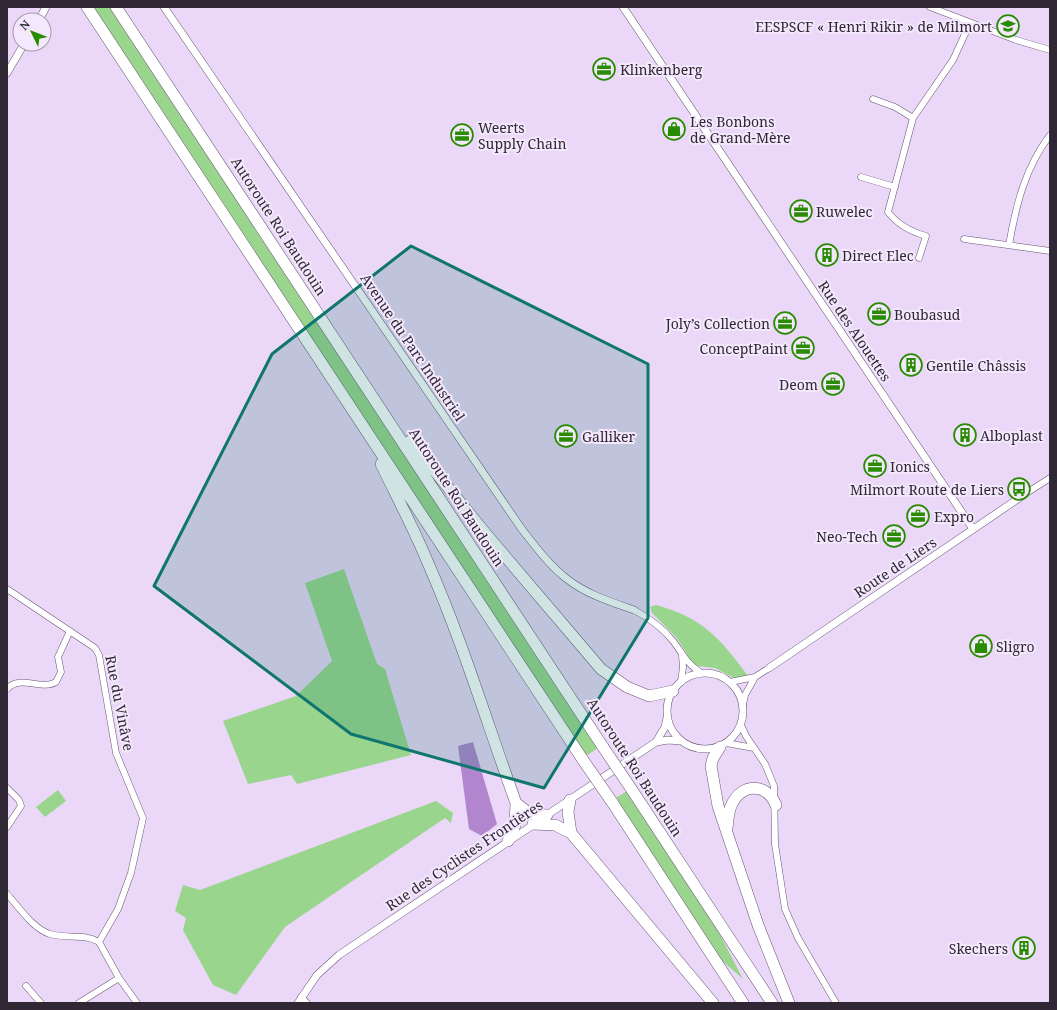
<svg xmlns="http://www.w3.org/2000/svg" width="1057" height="1010" font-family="'Noto Serif',serif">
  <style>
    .green { fill: #9ad58d }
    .water { fill: #b285cf }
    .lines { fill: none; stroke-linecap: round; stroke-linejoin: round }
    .minor-casing { stroke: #665571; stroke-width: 7 }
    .tertiary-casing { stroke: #665571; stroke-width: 8 }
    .motorway-casing { stroke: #665571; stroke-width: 12 }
    .minor { stroke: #fff; stroke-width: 6 }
    .tertiary { stroke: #fff; stroke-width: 7 }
    .motorway { stroke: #fff; stroke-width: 11 }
    .motorway-bridge-casing { stroke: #665571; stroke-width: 12; stroke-linecap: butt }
    .motorway-bridge { stroke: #fff; stroke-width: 11 }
    .marked { fill: #0f766e; fill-opacity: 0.2; stroke: #0f766e; stroke-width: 3; stroke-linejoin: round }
    .labels { text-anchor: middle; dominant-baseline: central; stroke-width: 4; stroke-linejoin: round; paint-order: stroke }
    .poi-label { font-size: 14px; fill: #2f2734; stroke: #f3e8fc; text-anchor: start }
    .street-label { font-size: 14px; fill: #2f2734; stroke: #f3e8fc }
  </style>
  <rect width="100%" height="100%" fill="#ebd7f8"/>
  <!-- green -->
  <path class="green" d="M93,7H111L598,748L586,756Z
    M344,569L377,664L385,669L411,755L297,784L291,775L248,784L223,721L296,696L332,661L305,583Z
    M656,605C703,618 720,638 748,676L736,679L715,668L697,666L688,659L686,652L676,637L652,613L650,607Z
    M58,790L66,801L45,817L36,807Z
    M627,791L718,931L743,979L720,959L614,799Z
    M436,801L453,813L451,823L445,818L285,927L236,995L213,985L183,930L186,918L175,911L183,885L200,890Z"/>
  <!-- water -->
  <path class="water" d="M473,742L497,824L482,836L469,829L458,746Z"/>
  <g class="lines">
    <!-- minor casing -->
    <g class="minor-casing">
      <path id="minor" d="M930,7L1016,40L1050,50
        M873,99L895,107L913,118
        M861,177L895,187
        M964,239L1050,251
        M1009,245C1016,205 1025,168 1050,135
        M919,258L926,236C912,232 897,224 888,212L913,118L953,60L970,23
        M1025,494L1050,478
        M7,589L95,648L99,655L116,753L143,818L131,873L118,909L99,942L119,978L137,1003
        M634,610C649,618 662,627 673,641C684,655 684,661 701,673
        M681,682L683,667L682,656
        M730,682L755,677L769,668
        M7,689C20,674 41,691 56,682L61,672L58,657L70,631
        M743,704L745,695L755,677
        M741,725L746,736L765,764L774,786L775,844L785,909L798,938L836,1003
        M726,743L754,748
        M7,788L19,800L21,806L7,827
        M7,894C19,907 33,929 50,934C67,939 83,933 99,942
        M26,986L41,1003
        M301,997L307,1003
        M79,1003L119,978"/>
    </g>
    <!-- tertiary casing -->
    <g class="tertiary-casing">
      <path id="tertiary" d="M164,7L521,528C535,546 549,565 567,579C586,594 611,602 634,610
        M623,7L973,529
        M39,20L46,7
        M7,73L24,44
        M769,668L1025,494
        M667 711a38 38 0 1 1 76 0a38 38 0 1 1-76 0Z
        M656,742L665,727L667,718
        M544,817L656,742L668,740L681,741
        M298,1003L317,975L339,955L536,823"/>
    </g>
    <!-- motorway casing -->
    <g class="motorway-casing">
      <path id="motorway" d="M87,7L583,760
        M116,7L603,747
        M410,441L487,535L601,669L627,687L649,696L673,691
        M381,464C397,497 414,529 428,563C462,640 487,723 516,803L515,825L508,841
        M720,747L713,758L711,766L718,806L758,925L789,1003
        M632,790L772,1003
        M570,800L568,812L571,833
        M612,802L743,1003
        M516,803L530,814L547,815
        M533,824L555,825L571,833L713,1003
        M727,828C728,821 728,813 731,806C741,783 766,782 776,805"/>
    </g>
    <!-- minor -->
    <use href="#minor" class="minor"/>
    <!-- tertiary -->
    <use href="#tertiary" class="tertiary"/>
    <!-- motorway -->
    <use href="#motorway" class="motorway"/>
    <!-- motorway-bridge casing -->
    <g class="motorway-bridge-casing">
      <path id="motorway-bridge" d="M603,747L632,790
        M583,760L612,802"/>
    </g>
    <!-- motorway-bridge -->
    <use href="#motorway-bridge" class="motorway-bridge"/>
  </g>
  <!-- marked area -->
  <path class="marked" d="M411,246L648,364V618L544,788L351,734L154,586L272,354Z"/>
  <!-- icons -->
  <defs>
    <g id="school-ring" transform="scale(1.15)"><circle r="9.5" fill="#f3e8fc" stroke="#288b00" stroke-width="1.5"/><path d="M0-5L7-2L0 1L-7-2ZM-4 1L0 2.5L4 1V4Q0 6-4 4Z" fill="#288b00"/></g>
    <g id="office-ring" transform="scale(1.15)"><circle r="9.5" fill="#f3e8fc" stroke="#288b00" stroke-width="1.5"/><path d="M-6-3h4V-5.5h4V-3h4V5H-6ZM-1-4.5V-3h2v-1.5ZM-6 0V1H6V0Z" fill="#288b00"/></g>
    <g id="shop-ring" transform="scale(1.15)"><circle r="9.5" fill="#f3e8fc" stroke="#288b00" stroke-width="1.5"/><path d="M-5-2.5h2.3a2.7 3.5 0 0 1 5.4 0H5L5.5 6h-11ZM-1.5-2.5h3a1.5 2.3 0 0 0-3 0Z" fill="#288b00"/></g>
    <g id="building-ring" transform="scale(1.15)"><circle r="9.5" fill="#f3e8fc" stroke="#288b00" stroke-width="1.5"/><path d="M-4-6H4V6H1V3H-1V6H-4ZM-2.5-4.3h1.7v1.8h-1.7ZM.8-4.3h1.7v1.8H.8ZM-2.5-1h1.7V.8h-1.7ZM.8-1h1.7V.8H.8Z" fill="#288b00"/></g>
    <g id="bus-ring" transform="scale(1.15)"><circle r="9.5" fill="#f3e8fc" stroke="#288b00" stroke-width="1.5"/><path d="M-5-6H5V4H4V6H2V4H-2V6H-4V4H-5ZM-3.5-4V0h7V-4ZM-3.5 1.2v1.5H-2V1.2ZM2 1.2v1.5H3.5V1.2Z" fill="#288b00"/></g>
  </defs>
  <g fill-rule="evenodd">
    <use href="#school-ring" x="1008" y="26"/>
    <use href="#office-ring" x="604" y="69"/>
    <use href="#shop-ring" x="674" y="129"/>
    <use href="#office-ring" x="462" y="135"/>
    <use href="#office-ring" x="801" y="211"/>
    <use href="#building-ring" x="827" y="255"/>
    <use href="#office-ring" x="879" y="314"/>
    <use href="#office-ring" x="785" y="323"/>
    <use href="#office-ring" x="803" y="348"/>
    <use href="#building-ring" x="911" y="365"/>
    <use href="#office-ring" x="833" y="384"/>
    <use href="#building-ring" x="965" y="435"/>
    <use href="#office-ring" x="566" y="436"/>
    <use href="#office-ring" x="875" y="466"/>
    <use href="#bus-ring" x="1019" y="489"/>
    <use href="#office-ring" x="918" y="516"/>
    <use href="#office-ring" x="894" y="536"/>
    <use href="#shop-ring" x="981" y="646"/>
    <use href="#building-ring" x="1024" y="948"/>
  </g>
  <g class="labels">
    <!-- poi labels -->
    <g class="poi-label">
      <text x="992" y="26" text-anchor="end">EESPSCF « Henri Rikir » de Milmort</text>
      <text x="620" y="69">Klinkenberg</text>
      <text x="690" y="121">Les Bonbons<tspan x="690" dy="16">de Grand-Mère</tspan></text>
      <text x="478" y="127">Weerts<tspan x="478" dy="16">Supply Chain</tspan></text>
      <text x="816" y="211">Ruwelec</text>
      <text x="842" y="255">Direct Elec</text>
      <text x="894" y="314">Boubasud</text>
      <text x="770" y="323" text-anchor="end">Joly’s Collection</text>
      <text x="788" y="348" text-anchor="end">ConceptPaint</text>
      <text x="926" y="365">Gentile Châssis</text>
      <text x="818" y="384" text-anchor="end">Deom</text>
      <text x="980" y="435">Alboplast</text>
      <text x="582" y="436">Galliker</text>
      <text x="890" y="466">Ionics</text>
      <text x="1004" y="489" text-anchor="end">Milmort Route de Liers</text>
      <text x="934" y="516">Expro</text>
      <text x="878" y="536" text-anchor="end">Neo-Tech</text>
      <text x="996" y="646">Sligro</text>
      <text x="1008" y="948" text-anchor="end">Skechers</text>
    </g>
    <!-- street labels -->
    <g class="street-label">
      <text transform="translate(279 226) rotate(57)">Autoroute Roi Baudouin</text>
      <text transform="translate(855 331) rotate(56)">Rue des Alouettes</text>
      <text transform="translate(413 347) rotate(56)">Avenue du Parc Industriel</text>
      <text transform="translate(457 497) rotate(57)">Autoroute Roi Baudouin</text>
      <text transform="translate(895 567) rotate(-34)">Route de Liers</text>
      <text transform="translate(120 703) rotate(79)">Rue du Vinâve</text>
      <text transform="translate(635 767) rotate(57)">Autoroute Roi Baudouin</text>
      <text transform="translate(464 855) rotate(-34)">Rue des Cyclistes Frontières</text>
    </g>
  </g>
  <!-- border -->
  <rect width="1057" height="1010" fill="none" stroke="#2f2734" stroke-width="16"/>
  <!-- north arrow -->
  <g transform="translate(32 32) rotate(313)"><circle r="19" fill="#f3e8fc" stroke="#a59bac"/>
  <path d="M0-3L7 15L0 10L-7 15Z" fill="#288b00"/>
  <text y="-6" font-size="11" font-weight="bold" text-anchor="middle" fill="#2f2734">N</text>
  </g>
</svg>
